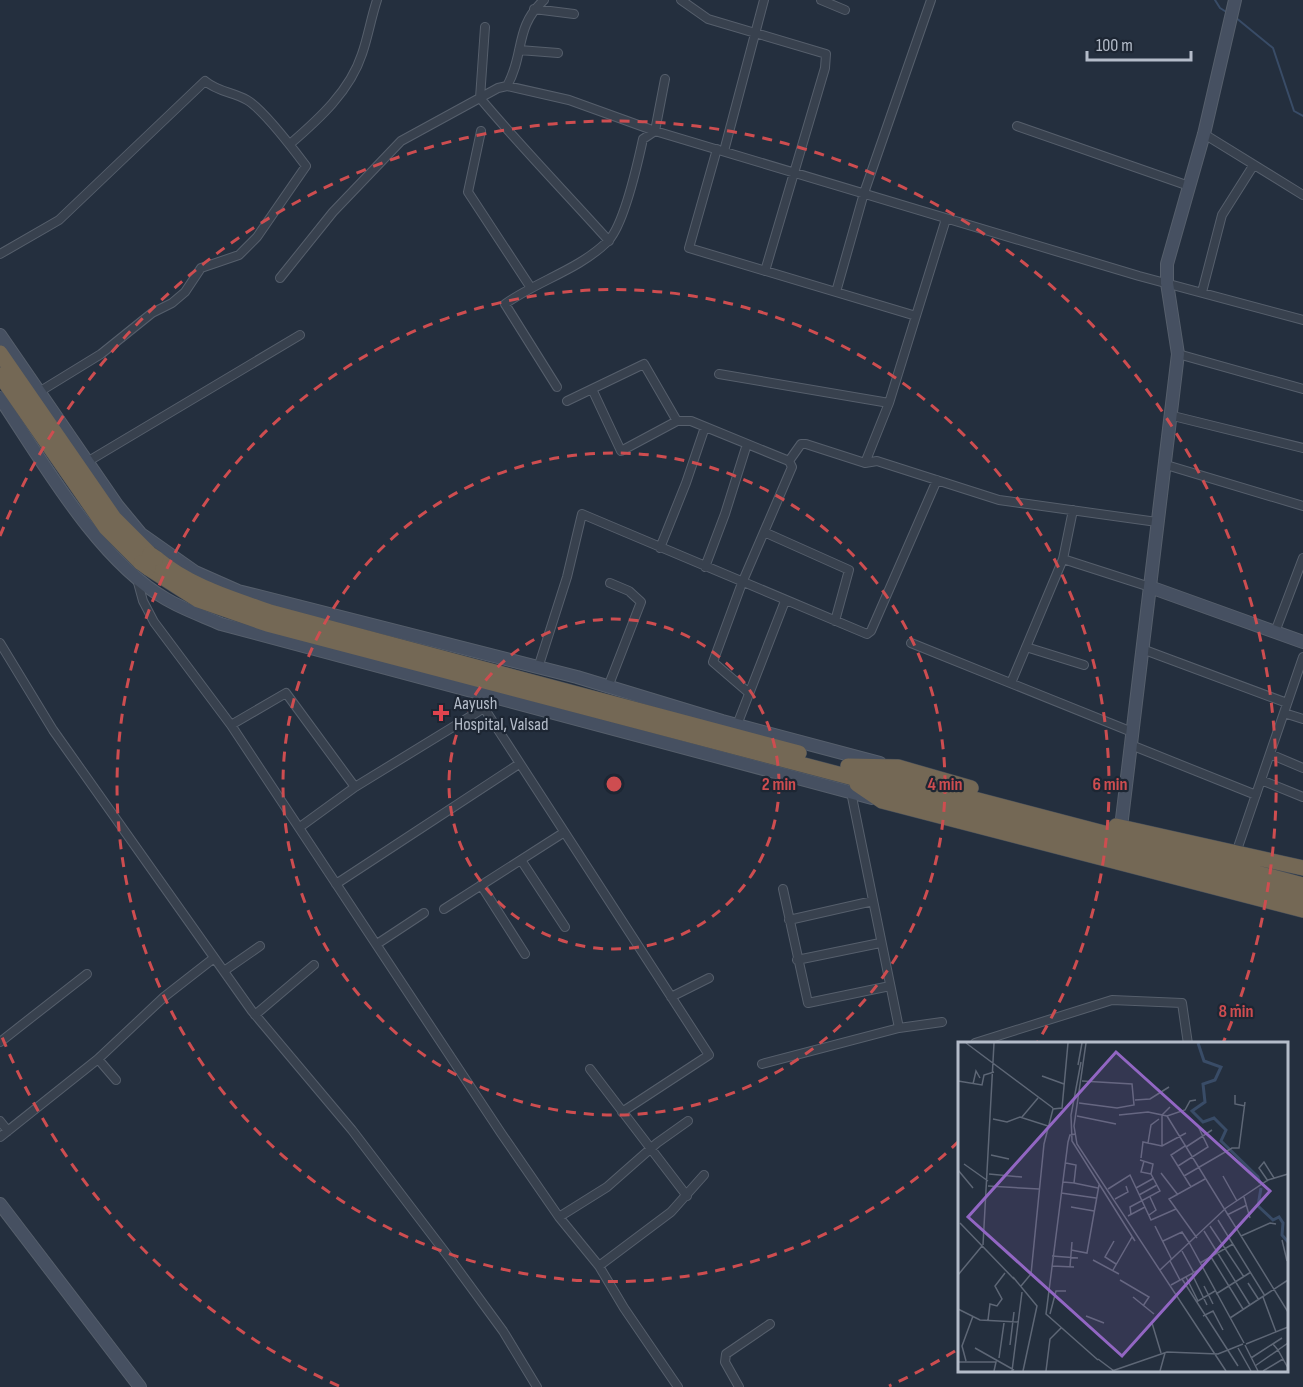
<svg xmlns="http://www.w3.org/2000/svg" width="1303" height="1387" font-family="'Sofia Sans Condensed',sans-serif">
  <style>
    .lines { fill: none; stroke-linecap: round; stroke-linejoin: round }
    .stream { stroke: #394c67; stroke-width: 2 }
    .street-casing { stroke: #565f6c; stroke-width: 10 }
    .secondary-casing { stroke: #565f6c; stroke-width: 14 }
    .highway-casing { stroke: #434c59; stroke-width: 16 }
    .street { stroke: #38414e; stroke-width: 8 }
    .secondary { stroke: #465061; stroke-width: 12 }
    .highway { stroke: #746855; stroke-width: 15 }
    .highway-bridge-casing { stroke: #434c59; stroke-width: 16; stroke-linecap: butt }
    .highway-bridge { stroke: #746855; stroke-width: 15 }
    .ring { fill: none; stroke: #ce4d50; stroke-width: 3; stroke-dasharray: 10 8 }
    .health-dot { fill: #e0444e; stroke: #1d2633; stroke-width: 2 }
    .labels { text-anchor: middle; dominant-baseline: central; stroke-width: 4.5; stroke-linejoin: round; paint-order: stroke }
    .poi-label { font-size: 18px; fill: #b4bcc9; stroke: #1d2633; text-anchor: start }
    .inset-river { fill: none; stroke: #394c67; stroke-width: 3 }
    .inset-road { fill: none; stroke: #5e6776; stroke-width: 1.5 }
    .view { fill: #9266c3; fill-opacity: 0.15; stroke: #9266c3; stroke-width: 3 }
    .inset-edge { fill: none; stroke: #b4bcc9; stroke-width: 3 }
    .centre { fill: #ce4d50; stroke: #1d2633; stroke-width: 3 }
    .ring-label { font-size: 18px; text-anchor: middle; font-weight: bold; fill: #ce4d50; stroke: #1d2633; stroke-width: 4.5; stroke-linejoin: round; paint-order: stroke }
  </style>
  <rect width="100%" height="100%" fill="#242f3e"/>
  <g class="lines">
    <!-- stream -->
    <path class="stream" d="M1215,0L1220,8L1228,13
      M1235,17L1273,48L1294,111L1303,116"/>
    <!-- street casing -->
    <g class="street-casing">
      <path id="street" d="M681,0L708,19L826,54L825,68L765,271
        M821,0L845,10
        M534,9L574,14
        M485,27L480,98C521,147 566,193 609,241
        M519,50L558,53
        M507,86C525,54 514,27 544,0
        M1017,126L1189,186
        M481,131L468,192L531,288
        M1204,134L1303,195
        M290,144C319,119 350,91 362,54C368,37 371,18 377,0
        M717,149L689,248L916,316
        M724,151L764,0
        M946,219L889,403L865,463L877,461L999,500L1157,522
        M0,254L59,220L205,81C218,92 233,92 247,100C264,110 294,150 306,166L257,237L239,255L201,268L185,292L172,303L152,313L101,354L39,392
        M280,278L333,212L401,141L498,88L507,86L569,100L655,131L1139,276L1303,320
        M836,292L864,193L931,0
        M1202,292L1222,215L1253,166
        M1178,354L1303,389
        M719,374L889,403
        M557,387L505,304C537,281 578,270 607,242C623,228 638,162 643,139L655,131L665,79
        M592,389L621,451L677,421
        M567,401L644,364L677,421H691L789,461L792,467L742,583L713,662L749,693
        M1169,415L1303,448
        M789,461L801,444H806L865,463
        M87,462L300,335
        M1163,464L1303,506
        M764,532L849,570L835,621
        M660,548L686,483L705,427
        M1063,559L1073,510
        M705,567L725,514L747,444
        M137,579L143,601L154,622L231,725L501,1133L559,1217L599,1266L624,1308L678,1387
        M1275,632L1303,558
        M0,643L53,730L252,1011L352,1130L451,1260L503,1331L537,1387
        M911,643L1132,732
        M1026,647L1084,665
        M1142,649L1287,703
        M538,668L567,577L582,514L867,634L871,631L937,480
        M1011,683L1063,559L1150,587
        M608,687L641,602L629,591L610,583
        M477,692L484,708L709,1055L622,1112
        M1284,713L1303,719
        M231,725L286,693L355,787L300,827
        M737,725L785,601
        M1131,745L1256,795
        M1270,754L1303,768
        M1261,780L1303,797
        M355,787L484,708
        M851,792L899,1028
        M1236,853L1303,657
        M521,860L565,927
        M336,884L519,764
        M481,885L525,954
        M783,889L808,1003L890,986
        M444,909L563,833
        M789,920L873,901
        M377,944L424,913
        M797,960L880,943
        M224,971L260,946
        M671,997L709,978
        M255,1015L314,965
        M0,1042L87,974
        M975,1043L1112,1000L1182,1003L1188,1044
        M98,1059L116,1080
        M762,1064L899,1028L942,1022
        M590,1069L687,1196
        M0,1121L8,1131
        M0,1137L98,1059L164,997L214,958
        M559,1217L607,1187L657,1143L688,1121
        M599,1266L671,1212L704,1175
        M739,1387L725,1362L726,1354L770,1324"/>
    </g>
    <!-- secondary casing -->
    <g class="secondary-casing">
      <path id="secondary" d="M0,335L117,505L141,534L195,572L238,591L577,677L722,721L880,763
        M0,398C43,462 98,560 166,599C183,609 203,616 221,624L872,798
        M1150,587L1303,642
        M1121,827L1178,354L1167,283V264L1204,134L1235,0
        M0,1204L140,1387"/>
    </g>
    <!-- highway casing -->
    <g class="highway-casing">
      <path id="highway" d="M0,353L114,518L150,554
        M0,375L106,528L141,563
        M156,558C189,586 230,598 270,612L799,753
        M148,568L198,600L267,624L1303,896
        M848,766L898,767L971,788
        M863,770L1303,885
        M857,784L882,801L1303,910
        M1116,826L1303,868"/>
    </g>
    <!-- street -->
    <use href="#street" class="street"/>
    <!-- secondary -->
    <use href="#secondary" class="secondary"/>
    <!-- highway -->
    <use href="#highway" class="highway"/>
    <!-- highway-bridge casing -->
    <g class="highway-bridge-casing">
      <path id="highway-bridge" d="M150,554L156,558
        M141,563L148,568"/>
    </g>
    <!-- highway-bridge -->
    <use href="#highway-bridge" class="highway-bridge"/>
  </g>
  <!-- distance rings -->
  <g class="ring">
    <circle cx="614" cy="784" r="165"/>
    <circle cx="614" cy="784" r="331"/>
    <path d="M959 1141A496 496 0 1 1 1037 1043"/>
    <path d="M955 1351A662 662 0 0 1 889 1386M339 1386A662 662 0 0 1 0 1032M0 536A662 662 0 1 1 1223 1043"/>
  </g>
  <!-- markers -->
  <path class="health-dot" d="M438 704h6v6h6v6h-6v6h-6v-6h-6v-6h6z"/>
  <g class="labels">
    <!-- poi labels -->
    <g class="poi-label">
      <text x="454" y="703">Aayush<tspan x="454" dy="21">Hospital, Valsad</tspan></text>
    </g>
  </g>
  <!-- overview -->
  <g transform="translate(958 1042)">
    <rect width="330" height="330" fill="#242f3e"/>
    <path class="inset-river" d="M240,1L246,19L263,25L257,38L245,42L247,60L234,69L245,80L256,76L268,88L263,99L300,135L302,141M303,146L300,164L315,178L321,175L325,181L324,193L330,200"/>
    <path class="inset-road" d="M8,1L95,66M128,1L116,84L119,102L268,329M123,20L113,73L114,99L177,199M120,23L124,1M84,34L106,42M0,39L24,43L26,33L36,30M15,42L18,29L22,36M277,53V62L287,64M177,58L192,57L211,45M121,61L159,66L176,63L174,42L124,39M161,73L190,70L209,74L330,270M119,74L158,82M209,74L227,68L232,59L238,58M64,75L80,56M35,77L49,80L62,75L90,84M118,92L112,93L110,100L88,272L140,318M190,101L193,83L201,77M204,104V73L212,65M227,104L213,113L233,145M228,105L254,88M33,113L51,117M183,116L185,100L204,104L228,91M186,119L183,130L193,132M6,122L30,139M220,124L250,105L239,82M0,128L15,146M203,131L220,153M31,132L64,135M226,134L274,106H281L287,60M265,134L279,159M310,139L301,126L306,120L316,136M105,140L116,141L118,123L108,121M116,141L140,146M30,144L81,147M178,146L196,136M150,147L172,133L193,178L218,167M103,151L138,156M181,153L199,143M286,155L292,176M157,157L170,150L168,144M113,165L136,169M173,172L172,165L202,149L193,132L195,122L182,118M191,173L198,168L192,155M269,173L289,163M170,174L187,165M260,178L307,254M2,181L56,237M197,184L214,218M252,184L286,235M246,189L292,263M283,194L312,181L318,182M239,196L211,157L247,137M324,198L329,219M156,199L147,215L158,222M205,199L224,190L232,202M232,202L286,301M25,203L36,1M113,208L129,211L141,143M224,209L236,231M94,214L120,216M253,215L285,267M135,218L161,232M212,219L222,238M242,221L275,202M94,224L116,225M112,225L114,200M155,228L174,195M202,228L268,166L310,138L330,132M234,232L249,263M0,233L24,204M55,235L79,264L65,329M228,235L240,259L257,249M224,237L280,324M162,238L191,255L185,264M290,241L301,258M213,243L244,226M63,244L73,232L86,102L95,67L104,66L110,1M246,244L255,262M258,252L293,230M175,255L196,272M305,255L318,290M0,267L22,278L61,280M92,272L98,249H108M128,274L146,281M245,274L255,269L265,288M272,276L330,238M30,278L32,262L39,264L44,257L37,244L47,231M194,281L203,311M330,301L320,308L330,326M288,302L330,285M52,303L56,270M287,303L300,329M17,306L56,328M280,306L293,329M41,316L46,281M293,316L324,296M140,317L156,329M8,319L4,304L15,274M0,320H38L36,329M297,324L320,308L315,302M54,329L64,250M88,329L92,297L103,286M154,329L209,310L260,312L285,302M202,329L207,311M305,329L325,317"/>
    <path class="view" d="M158,10L312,149L164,314L10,175Z"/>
    <rect width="330" height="330" class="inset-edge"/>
  </g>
  <circle cx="614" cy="784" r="9" class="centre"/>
  <g class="ring-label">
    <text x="779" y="790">2 min</text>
    <text x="945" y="790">4 min</text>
    <text x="1110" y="790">6 min</text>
    <text x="1236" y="1017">8 min</text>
  </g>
  <!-- scale -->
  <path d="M1087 51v9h104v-9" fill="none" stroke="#b4bcc9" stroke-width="3"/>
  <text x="1096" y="51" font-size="18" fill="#b4bcc9" stroke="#1d2633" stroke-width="4.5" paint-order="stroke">100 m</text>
</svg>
